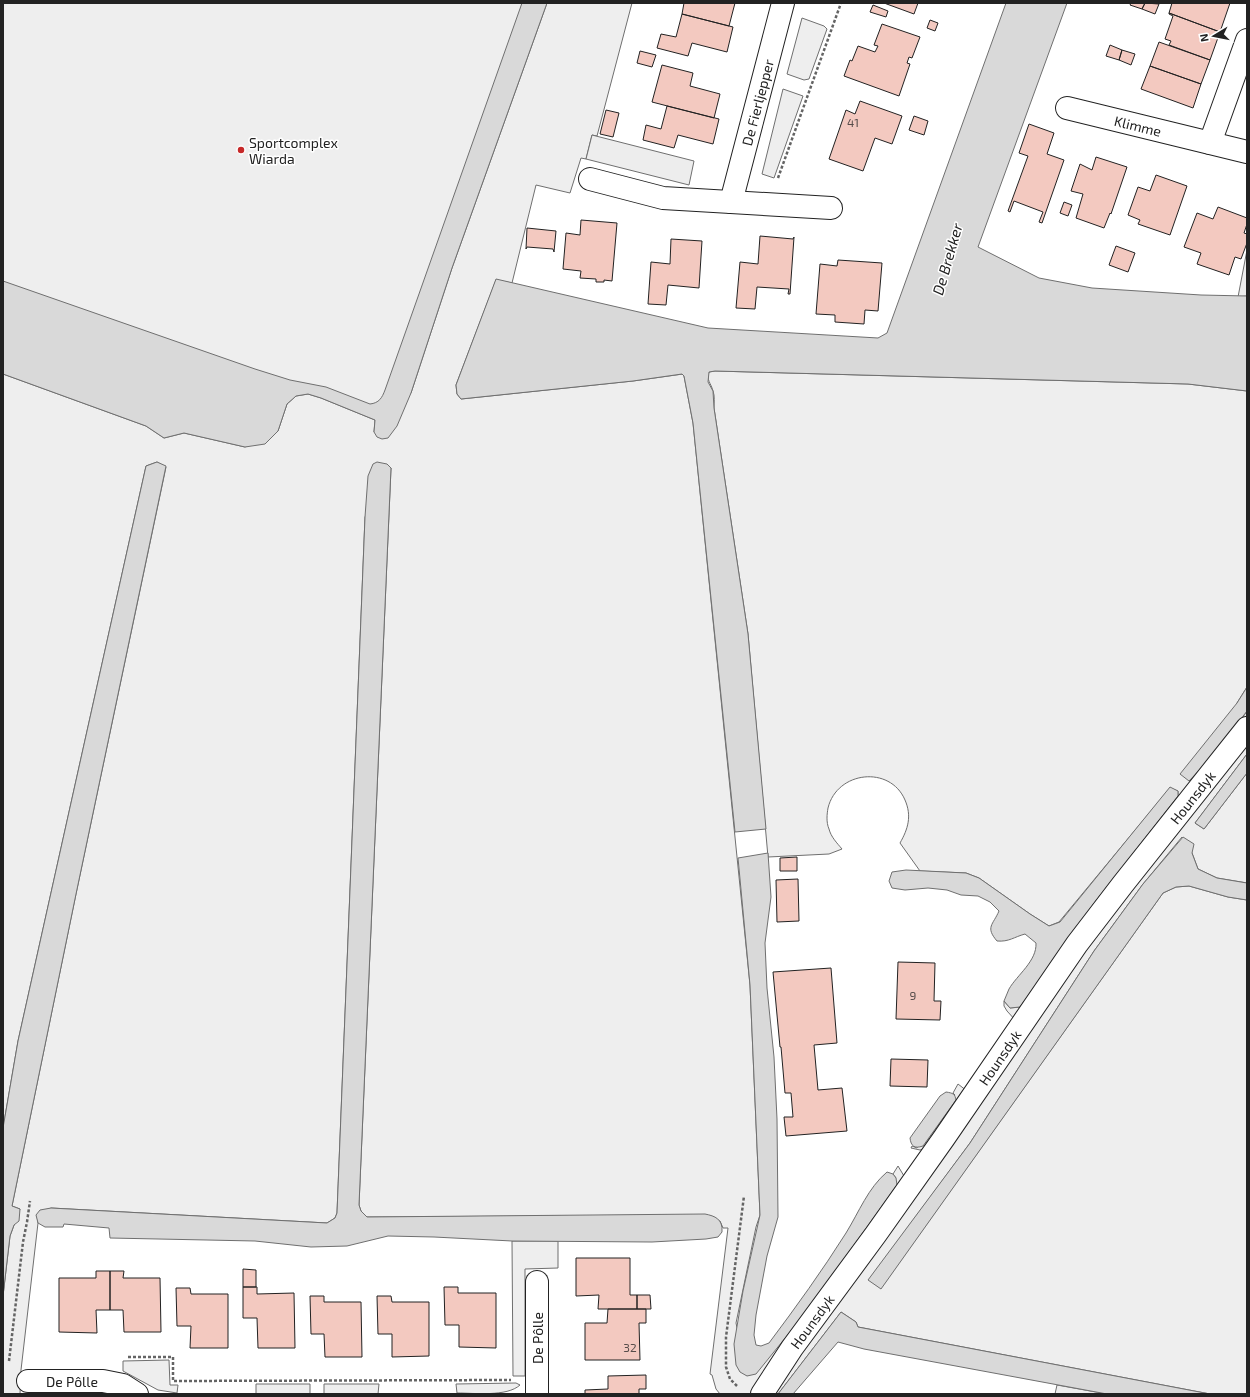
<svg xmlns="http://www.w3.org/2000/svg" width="1250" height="1397" font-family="'Exo 2',sans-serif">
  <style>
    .green { fill: #eee; stroke: #6f6f6f }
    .parking { fill: #ededed; stroke: #6f6f6f }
    .water { fill: #d9d9d9; stroke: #6f6f6f }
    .building { fill: #f3c9c0; stroke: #222 }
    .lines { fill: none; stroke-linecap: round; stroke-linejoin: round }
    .minor-casing { stroke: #222; stroke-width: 24 }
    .path { stroke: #646464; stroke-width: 2.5; stroke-dasharray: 3 2; stroke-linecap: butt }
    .minor { stroke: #fff; stroke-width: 22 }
    .poi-dot { fill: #c62828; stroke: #fff; stroke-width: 1.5 }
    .labels { text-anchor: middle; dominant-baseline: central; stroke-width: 3; stroke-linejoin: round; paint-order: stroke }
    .number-label { font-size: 12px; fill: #564c4a }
    .street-label { font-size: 14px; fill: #222; stroke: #fff }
    .poi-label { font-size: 14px; fill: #222; stroke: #fff; text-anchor: start }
    .water-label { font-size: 15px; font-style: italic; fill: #222; stroke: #fff }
  </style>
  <rect width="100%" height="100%" fill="#fff"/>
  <!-- green -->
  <path class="green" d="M3,3H533L383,415L3,296Z
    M547,3H632L597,136L592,135L586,159L581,158L570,193L536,185L512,283L496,280L456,385L457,394L461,399L633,381L683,374L684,376L693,423L750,985L760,1215L756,1227L736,1323L747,1376L896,1178L893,1174L898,1166L904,1176L757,1394H720L716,1389L712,1375L710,1374L728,1228H723L720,1221L553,1216L367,1217L361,1211L359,1205L391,468L365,517L337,1213L335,1218L327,1223L51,1208L37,1215L38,1223L21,1370L20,1394H3V1296L10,1236L20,1209L12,1206L76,894L166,467L157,462L146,466L18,1041L3,1128V374L146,426L164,438L184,433L245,447L278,431L287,404L296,396L308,394L321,398L375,420L374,432L411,393L452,268Z
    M802,18L824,26L827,29L809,79L804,80L787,74Z
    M783,89L803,96L774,178L762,174Z
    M1247,250V296L1238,297Z
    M715,371L1188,384L1247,391V687L1237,703L1239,723L1247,711V720L1017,1022L1007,1011L1004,1006V1001L1010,1008L1020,1007L1095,902L1178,796V791L1170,788L1059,922L1049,926L1030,914L979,878L966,873L920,871L900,843C908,829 912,816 905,800C890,765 837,771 828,808C827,814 826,822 829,829C831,837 837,843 842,849L829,854L768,857L748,634L714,408C714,403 715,396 713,391C711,383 706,380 709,372Z
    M1247,737V754L1195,823L1204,829L1247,773V883L1217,878L1198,869L1192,853L1182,837L1143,884L1094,951L970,1143L869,1280L881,1288L1163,893L1176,887L1189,886L1228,897L1247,900V1394H1210L858,1327L856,1322L841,1312L778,1394H770L1041,1008Z
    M958,1084L967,1091L926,1148L920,1150L911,1148L912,1146L917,1148L955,1095L953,1093Z
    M512,1241H558V1268L525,1269V1376H513Z
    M169,1360L170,1385H178L177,1393L158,1390L123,1371V1361Z
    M516,1383L520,1385C507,1397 474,1393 457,1393L456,1384Z
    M256,1384H310V1394H256Z
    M324,1384H379L378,1394H324Z
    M1057,1385L1107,1394H1055Z"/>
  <!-- parking -->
  <path class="parking" d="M592,135L694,161L689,185L586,159Z"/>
  <!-- water -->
  <path class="water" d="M522,3H547L452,268L411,393L397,426L388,438L382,439L377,437L374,432L375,420L321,398L308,394L296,396L287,404L278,431L265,444L245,447L184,433L164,438L146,426L3,374V281L255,369L290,380L326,387L370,404C379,403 382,398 385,390Z
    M1006,3H1067L978,247L1039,278L1092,288L1201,295L1247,296V391L1188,384L715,371L709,372L708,382L713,391L714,408L748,634L766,829L735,832L693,423L684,376L682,374L633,381L461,399L457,394L456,385L496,279L708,328L878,338L887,333Z
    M157,462L166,466L76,894L12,1206L20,1209L19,1221L14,1225L10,1236L3,1296V1128L18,1041L146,466Z
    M377,462L387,464L391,468L359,1205L361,1211L367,1217L705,1214C715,1216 723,1219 722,1232L718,1237L706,1239L652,1242L512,1241L434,1237L388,1236L347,1246L311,1247L255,1241L110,1238L109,1228L64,1224L63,1227H45L38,1223L36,1215L40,1210L51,1208L327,1223L335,1218L337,1213L365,517L368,476L373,464Z
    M1247,687V711L1210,759L1189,781L1180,774L1237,703Z
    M1247,754V773L1204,829L1195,823Z
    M1170,787L1178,791V796L1095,902L1020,1007L1010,1008L1004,1001C1006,997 1007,993 1009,989C1017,975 1037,961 1036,943L1025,934C1014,937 1009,942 997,941C985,927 993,925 999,911L990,902L978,896L961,895L947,890L928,888L905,890L892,888L889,881L892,872L906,870L966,873L979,878L1030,914L1049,926L1060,922Z
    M1183,837L1194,844L1192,853L1198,869L1217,878L1247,883V900L1228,897L1189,886L1176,887L1163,893L881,1289L868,1280L970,1143L1094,951L1143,884Z
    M768,853L771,897L765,943L767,988L774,1057L777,1119L778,1217L767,1256L756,1315L754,1335L756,1345L761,1346L769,1343C796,1307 822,1271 846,1233C859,1212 868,1188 887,1172L893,1174L896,1178L897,1185L803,1316L756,1374L747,1376L740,1372L736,1365L734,1344L743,1291L760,1215L750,985L738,858Z
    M946,1092C953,1093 955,1094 956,1100L923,1146C914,1149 911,1146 910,1138L940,1096Z
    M841,1312L856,1322L858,1327L1210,1394H1107L864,1349L838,1342L793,1394H778Z"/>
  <!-- building -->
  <path class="building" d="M684,3H735L729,26L682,14Z
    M884,3H918L914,14Z
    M1131,3H1145L1142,9L1130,5Z
    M1145,3L1159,4L1155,14L1142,9Z
    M1172,3H1230L1220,32L1169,13Z
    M873,5L888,11L886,17L870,12Z
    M1169,13L1220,32L1210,60L1169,45L1171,41L1165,39L1173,16L1169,14Z
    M682,14L733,27L727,52L692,43L688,56L657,48L661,34L676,37Z
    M930,20L938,23L935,31L927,28Z
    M882,24L920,37L912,58L909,57L907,63L910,64L899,96L844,76L850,60L852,61L858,46L875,52L878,46L874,45Z
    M1159,42L1210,60L1201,84L1150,66Z
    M1110,45L1122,50L1119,60L1106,56Z
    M1122,50L1135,54L1131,65L1119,60Z
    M640,51L656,55L652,67L637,63Z
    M662,65L693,73L690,86L720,94L714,118L652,102Z
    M1150,66L1201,84L1193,108L1141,89Z
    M860,101L902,116L892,144L875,138L863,171L829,159L846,110L855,114Z
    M667,106L719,119L713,144L678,135L674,148L643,140L646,125L661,129Z
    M606,110L619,113L613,137L600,134Z
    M914,116L928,121L924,135L909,130Z
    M1029,124L1054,133L1047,154L1064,160L1042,223L1039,222L1043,212L1014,201L1010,212L1008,211L1028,156L1019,153Z
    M1096,157L1127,167L1111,214L1110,213L1104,228L1076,218L1083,194L1071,191L1080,164L1092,170Z
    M1156,175L1187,186L1170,235L1138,224L1140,220L1128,215L1138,187L1150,191Z
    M1064,202L1072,205L1068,216L1060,213Z
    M1218,207L1247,218V224L1244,233L1247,234V243L1241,259L1235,257L1229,275L1197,264L1201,253L1184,247L1197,213L1213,219Z
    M581,220L617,223L612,281L604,280V282H596V279L580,278L581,271L563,269L566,233L580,235Z
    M527,228L556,231L554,252L553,249L527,247L526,249Z
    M760,236L793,239L794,237L790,294H788L789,289L757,287L755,309L736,308L740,262L758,264Z
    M671,239L702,241L699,288L668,285L666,305L648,304L651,262L670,264Z
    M1116,246L1135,253L1128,272L1109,265Z
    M838,260L882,263L878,311L865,310L864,324L835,322V315L816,314L820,264L837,266Z
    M797,857V871H780V858Z
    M798,879L799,921L777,922L776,880Z
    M898,962L935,963L934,1001H941L940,1020L896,1019Z
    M831,968L837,1043L814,1045L818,1090L842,1088L847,1131L786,1136L784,1117H793L791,1093H785L781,1047H780L773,972Z
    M891,1059L928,1060L927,1087L890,1086Z
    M576,1258H630V1295H637V1309H598L599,1295L576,1296Z
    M243,1269L256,1270V1287H243Z
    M96,1271H110V1310H96L97,1333L59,1332V1278H96Z
    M110,1271H124L123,1278H160L161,1332H124L123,1310H110Z
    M243,1287H257V1294L294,1293L295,1348H258L257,1318H243Z
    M444,1287H458V1293H496V1348L459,1347V1325H445Z
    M176,1288H190L191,1294H228V1348H190L191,1326H177Z
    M637,1295H650L651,1309H637Z
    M310,1296H324V1302H361L362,1357H325L324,1334H311Z
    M377,1296H391L392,1302H429V1356L392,1357V1334H378Z
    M608,1309H646V1323H639L640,1360H585V1323H607Z
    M646,1375V1389H639V1394H585V1390L608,1389V1376Z"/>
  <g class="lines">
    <!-- minor casing -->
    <g class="minor-casing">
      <g id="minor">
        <path id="s1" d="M1067,108L1247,152"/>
        <path d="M1210,143L1247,40"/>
        <path d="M590,179L663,198L831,208"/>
        <path id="s2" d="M731,202L783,3"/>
        <path d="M537,1282V1394"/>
        <path id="s3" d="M28,1381H103L123,1385L137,1394"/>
        <path id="s4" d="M762,1394L792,1348L876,1234L944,1138L1077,944L1123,884L1247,728"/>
      </g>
    </g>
    <!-- path -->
    <path class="path" d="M778,178L841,3
      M128,1357H173V1381L511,1380
      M9,1361L23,1242L27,1222L30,1201
      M737,1386L730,1379L726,1367V1337L744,1196"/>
    <!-- minor -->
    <use href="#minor" class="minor"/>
  </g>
  <!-- markers -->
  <circle class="poi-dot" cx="241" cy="150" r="4"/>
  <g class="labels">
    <!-- number labels -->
    <g class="number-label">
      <text x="853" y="122">41</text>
      <text x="913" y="995">9</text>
      <text x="630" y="1347">32</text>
    </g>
    <!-- street labels -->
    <g class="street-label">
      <text stroke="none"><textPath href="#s2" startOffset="103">De Fierljepper</textPath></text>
      <text stroke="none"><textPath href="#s1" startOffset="73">Klimme</textPath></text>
      <text stroke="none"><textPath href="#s4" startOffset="736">Hounsdyk</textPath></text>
      <text stroke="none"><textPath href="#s4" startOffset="412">Hounsdyk</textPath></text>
      <text stroke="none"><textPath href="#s4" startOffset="88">Hounsdyk</textPath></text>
      <text transform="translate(537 1338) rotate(-90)">De Pôlle</text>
      <text stroke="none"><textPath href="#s3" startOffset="44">De Pôlle</textPath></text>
    </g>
    <!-- poi labels -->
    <g class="poi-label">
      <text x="249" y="142">Sportcomplex<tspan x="249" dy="16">Wiarda</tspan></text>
    </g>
    <!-- water labels -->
    <g class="water-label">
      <text transform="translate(947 259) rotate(-74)">De Brekker</text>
    </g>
  </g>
  <!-- border -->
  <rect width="1250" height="1397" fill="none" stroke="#222222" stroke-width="8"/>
  <!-- north arrow -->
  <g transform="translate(1214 36) rotate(260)" stroke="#ffffff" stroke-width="3" paint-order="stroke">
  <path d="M0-3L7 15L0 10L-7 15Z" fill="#222222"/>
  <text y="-6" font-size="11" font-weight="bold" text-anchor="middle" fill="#222222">N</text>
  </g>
</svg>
